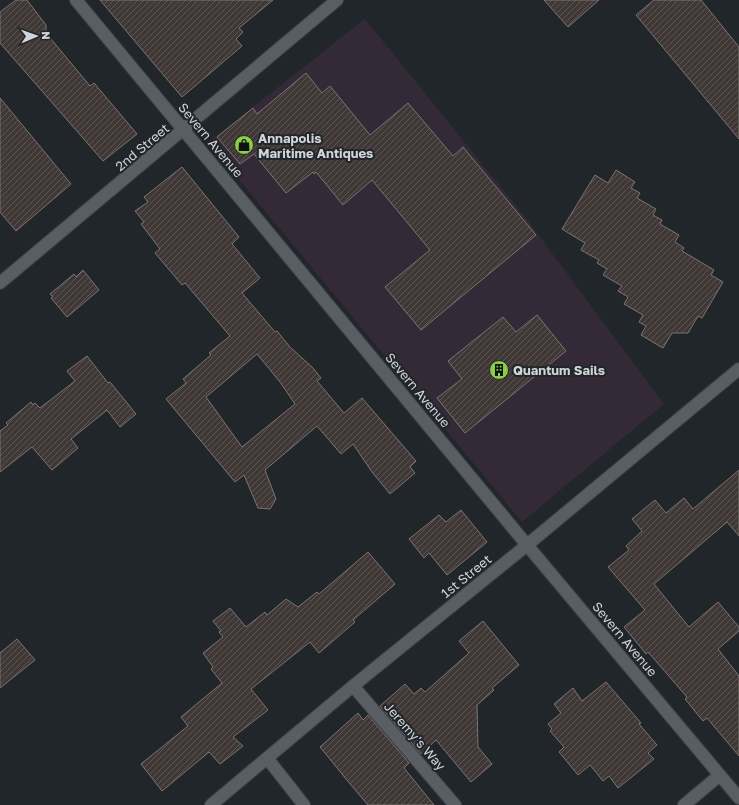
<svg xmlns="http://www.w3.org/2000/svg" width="739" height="805" font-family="'Golos Text',sans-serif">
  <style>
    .commercial { fill: #332937 }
    .building { fill: url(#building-hatch); stroke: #7c7471; fill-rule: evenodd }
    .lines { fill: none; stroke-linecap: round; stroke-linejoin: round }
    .minor-casing { stroke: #3e4246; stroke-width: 14 }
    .minor { stroke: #585e64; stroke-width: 12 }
    .labels { text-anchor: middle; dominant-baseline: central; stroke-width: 4; stroke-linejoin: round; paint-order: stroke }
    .poi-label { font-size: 13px; font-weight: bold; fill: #d1d4d8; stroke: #21262b; text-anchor: start }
    .street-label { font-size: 13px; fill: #d1d4d8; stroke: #21262b }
  </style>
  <defs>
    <pattern id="building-hatch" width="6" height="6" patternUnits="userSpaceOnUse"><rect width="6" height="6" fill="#403836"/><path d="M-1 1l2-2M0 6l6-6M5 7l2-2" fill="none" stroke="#5b5452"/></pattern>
  </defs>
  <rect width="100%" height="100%" fill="#21262b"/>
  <!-- commercial -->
  <path class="commercial" d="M365,19L526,218L664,404L522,522L208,142Z"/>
  <!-- building -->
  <path class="building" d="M16,0H27L46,25V33L90,86L94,83L137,134L103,161L0,43V12Z
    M100,0H273L239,28L243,32L236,39L242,46L182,97Z
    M544,0H599L568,27Z
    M654,0H701L739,47V139L636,15Z
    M306,73L322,93L330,86L370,135L408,103L453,156L463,147L536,235L421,330L385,287L430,250L372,180L343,205L316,172L314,174L313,172L286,193L254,154L240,164L217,137L253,108L257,114Z
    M0,98L71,184L16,231L0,212Z
    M182,167L239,237L232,244L260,278L242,293L275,332L277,331L290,347L313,368L321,378L317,381L344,413L362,398L416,461L410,467L415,473L390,494L372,472L353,444L341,454L317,426L265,470L276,499L270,509L258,508L244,475L235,482L166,399L186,383L183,379L211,355L209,353L230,336L185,283L182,285L155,253L160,249L141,224L144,222L135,211L148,202L144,197ZM257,354L280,382L295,404L242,447L206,397Z
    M616,170L635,182L631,188L640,193L637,198L656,209L653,215L662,220L660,224L679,235L675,242L684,248L682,251L714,270L711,275L723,282L702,318L698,316L688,333H672L663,348L641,335L646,326L639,322L643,315L624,304L628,297L618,291L622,286L603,275L607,269L597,263L599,260L581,250L585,243L562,229L595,175L608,183Z
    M83,270L99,290L67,317L51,298L53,297L50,294L74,274L76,277Z
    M537,315L566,351L465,433L437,398L462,379L448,361L503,317L516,332Z
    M87,356L108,383L110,382L136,414L120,427L107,410L71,439L78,448L52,470L32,447L0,472V431L8,425L6,423L31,402L33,405L35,403L40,408L75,381L67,371Z
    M739,470V536L727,522L654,584L689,627L718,602L739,627V631L718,649L739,676V756L707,718L703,721L685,699L687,697L648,652L646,654L624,627L645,610L608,567L629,550L626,546L642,531L632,519L655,500L666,513L684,498L693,509Z
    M461,510L487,542L447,575L429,553L424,558L409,539L439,515L446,522Z
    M368,552L395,584L353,620L355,622L319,653L310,642L251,689L268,710L233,737L243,746L220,764L209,752L162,791L141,764L188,726L181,717L222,683L211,669L213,667L203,653L223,637L219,632L221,631L213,621L230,608L246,627L265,612L267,615L286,599L298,607L317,592L319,594Z
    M483,621L519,665L492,688L494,690L477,705L478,747L492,764L471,782L436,740L421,754L380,706L405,684L414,694L421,688L425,692L469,653L459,641Z
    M17,639L35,660L0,688V653Z
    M606,682L641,723L639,724L657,745L648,753L654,759L618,788L609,776L603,781L590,765L578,775L559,752L564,747L550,731L552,729L548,724L561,713L554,704L573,688L582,701Z
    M358,713L363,720L368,715L409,763L404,768L434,805H368L351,785L320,747Z"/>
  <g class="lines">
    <!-- minor casing -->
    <g class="minor-casing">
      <path id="minor" d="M76,0L527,545L739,798
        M0,283L337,0
        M353,686L455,805
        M267,758L304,805
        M211,805L353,686L527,545L739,369
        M684,805L720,775"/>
    </g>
    <!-- minor -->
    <use href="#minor" class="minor"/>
  </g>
  <!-- icons -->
  <defs>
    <g id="shop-disc" transform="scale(1)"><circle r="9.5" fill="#8bce46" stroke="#21262b"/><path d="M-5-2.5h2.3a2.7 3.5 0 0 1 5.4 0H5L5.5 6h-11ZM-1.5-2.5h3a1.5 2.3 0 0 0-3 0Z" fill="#111"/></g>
    <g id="building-disc" transform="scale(1)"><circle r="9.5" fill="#8bce46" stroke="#21262b"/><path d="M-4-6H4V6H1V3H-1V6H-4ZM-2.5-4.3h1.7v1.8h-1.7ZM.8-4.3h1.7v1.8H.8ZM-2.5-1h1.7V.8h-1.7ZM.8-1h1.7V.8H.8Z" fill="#111"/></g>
  </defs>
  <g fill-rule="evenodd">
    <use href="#shop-disc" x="244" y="145"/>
    <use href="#building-disc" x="499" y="370"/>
  </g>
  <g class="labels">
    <!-- poi labels -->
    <g class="poi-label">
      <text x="258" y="138">Annapolis<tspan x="258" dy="15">Maritime Antiques</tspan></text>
      <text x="513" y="370">Quantum Sails</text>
    </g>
    <!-- street labels -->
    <g class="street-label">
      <text transform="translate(211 140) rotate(50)">Severn Avenue</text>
      <text transform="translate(142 147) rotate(-40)">2nd Street</text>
      <text transform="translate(418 390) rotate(50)">Severn Avenue</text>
      <text transform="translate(466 576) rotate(-39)">1st Street</text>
      <text transform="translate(625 639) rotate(50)">Severn Avenue</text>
      <text transform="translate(415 736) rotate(49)">Jeremy's Way</text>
    </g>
  </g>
  <!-- north arrow -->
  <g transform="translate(36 36) rotate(88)" stroke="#21262b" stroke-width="3" paint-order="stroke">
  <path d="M0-3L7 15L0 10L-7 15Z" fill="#d1d4d8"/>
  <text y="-6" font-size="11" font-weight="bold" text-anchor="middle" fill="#d1d4d8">N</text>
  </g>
</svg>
